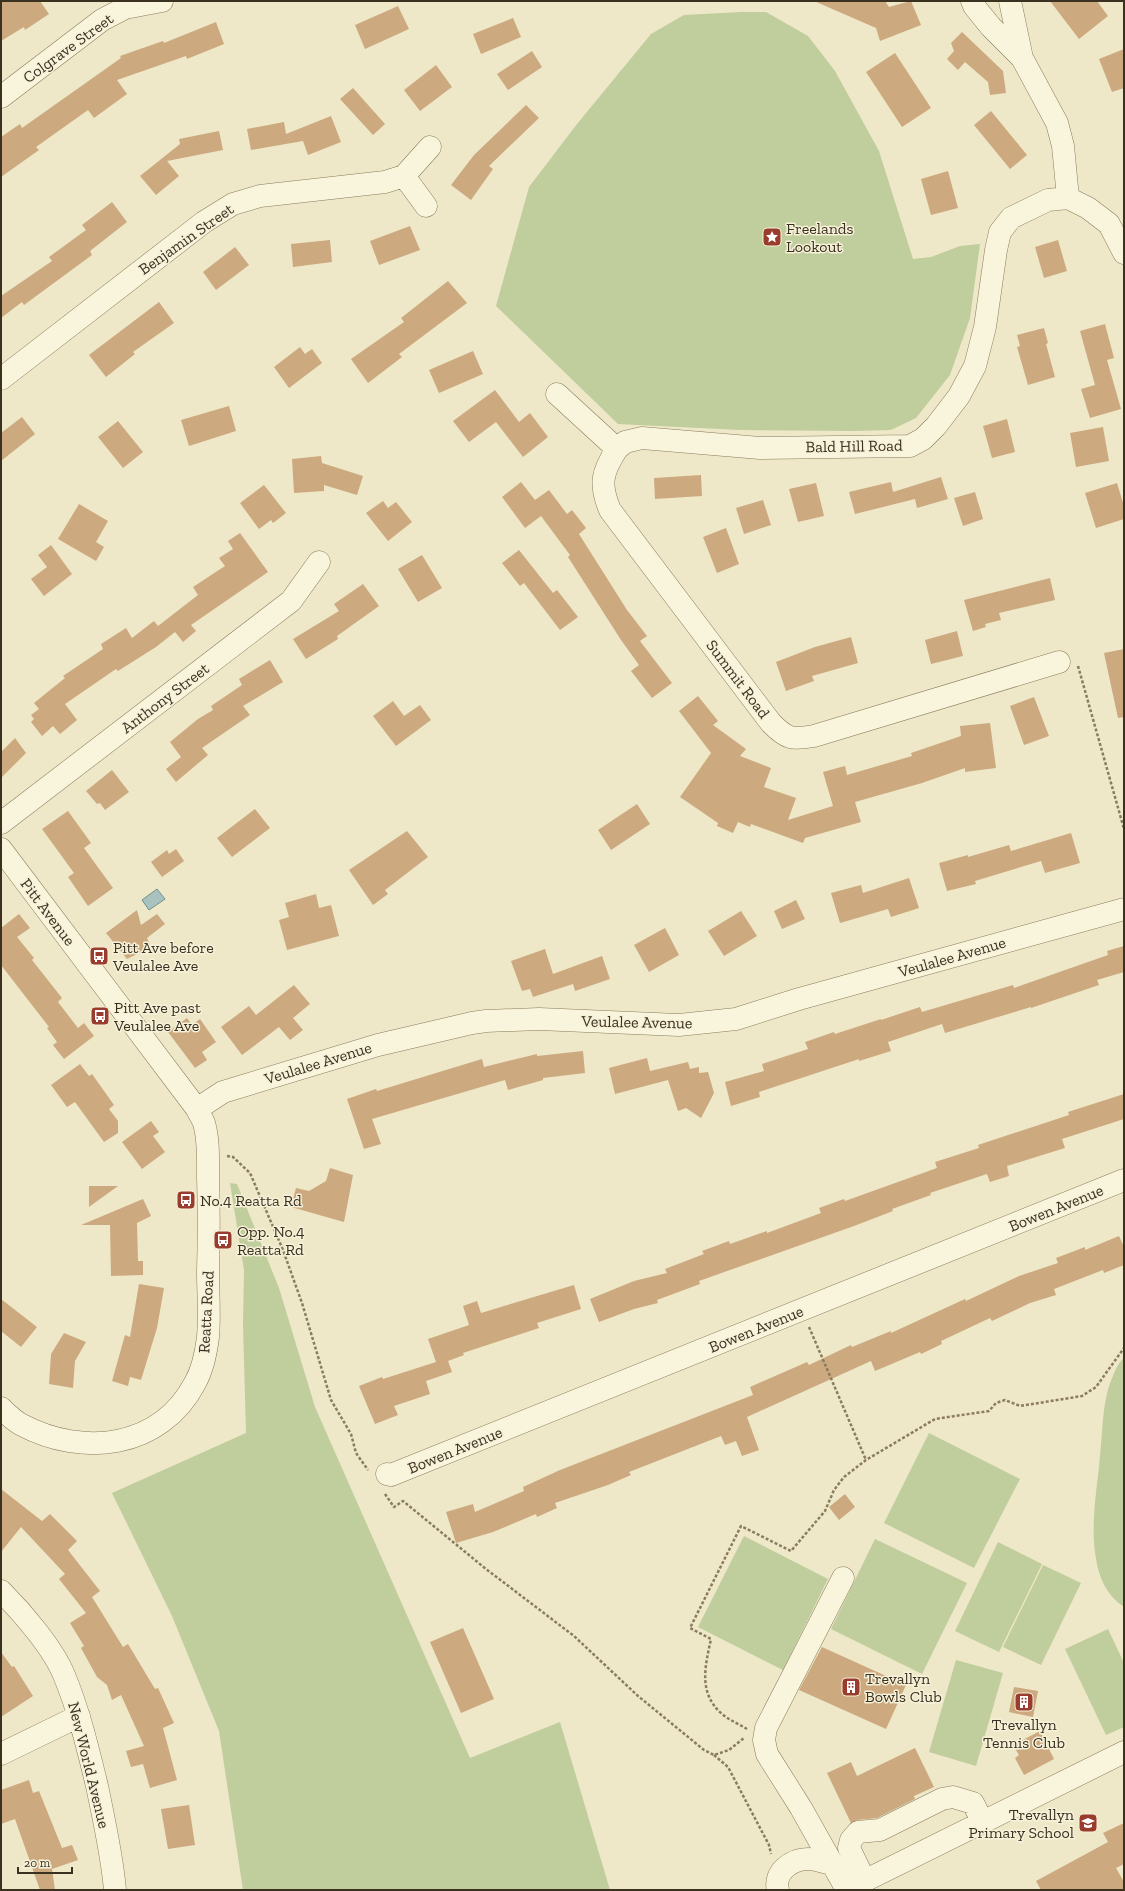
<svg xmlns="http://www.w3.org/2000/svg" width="1125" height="1891" font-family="'Zilla Slab',serif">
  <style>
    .green { fill: #c0cd9c }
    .water { fill: #a9c2bf; stroke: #70918d }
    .building { fill: #cca97f }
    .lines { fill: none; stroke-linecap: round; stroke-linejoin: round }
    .minor-casing { stroke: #8a7c5d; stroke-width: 23 }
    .path { stroke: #8a7c5d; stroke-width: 2.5; stroke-dasharray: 3 2; stroke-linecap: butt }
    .minor { stroke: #f9f4dc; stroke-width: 22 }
    .labels { text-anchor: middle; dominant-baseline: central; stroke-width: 3; stroke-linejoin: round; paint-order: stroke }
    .street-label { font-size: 16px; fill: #3b3121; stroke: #f6f1d8 }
    .poi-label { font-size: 16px; fill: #3b3121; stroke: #f6f1d8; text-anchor: start }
  </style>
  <rect width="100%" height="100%" fill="#eee8c8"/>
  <!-- green -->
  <path class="green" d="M741,12H766L808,36L835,71L879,151L913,259L931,257L960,246L980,244L970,318L950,375L916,418L891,430L854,431L740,430L618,424L496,306L529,187L577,124L651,34L684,15Z
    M230,1183L237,1184L279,1288L315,1407L470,1758L560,1722L610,1890H243L219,1731L172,1616L112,1493L246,1433L243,1325L244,1270Z
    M1124,1358V1607C1107,1596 1099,1578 1096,1559C1090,1525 1097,1490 1100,1456C1103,1430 1102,1400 1113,1376C1115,1370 1119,1362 1124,1358Z
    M929,1433L1020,1479L974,1568L884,1523Z
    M744,1536L828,1579L783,1670L698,1627Z
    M875,1539L967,1583L922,1674L831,1629Z
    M998,1542L1042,1564L999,1652L955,1631Z
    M1043,1565L1081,1583L1041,1665L1003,1647Z
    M1108,1629L1124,1663V1727L1106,1735L1065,1649Z
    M956,1660L1003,1673L976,1766L929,1752Z"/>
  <!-- water -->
  <path class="water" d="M157,889L165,899L149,910L142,900Z"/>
  <!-- building -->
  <path class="building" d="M1,1H40L49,14L25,30L24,27L1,41Z
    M814,1H885L889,7L911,1L921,25L880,41L876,28Z
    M1050,1H1097L1108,16L1079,39Z
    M398,6L409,29L365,49L355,25Z
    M513,18L521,37L481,54L473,34Z
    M216,22L224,44L187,59L186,56L117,80L127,94L94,118L88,110L36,147L39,150L1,177V137L20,124L22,128L121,58L120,56L163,41L164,43Z
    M962,32L1003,71L1006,93L990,95L988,82L965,62L958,70L947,59L954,51L951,43Z
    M1124,49V88L1112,92L1099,59Z
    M532,51L542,67L508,90L497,74Z
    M895,53L931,108L902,127L866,72Z
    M436,65L452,87L420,111L404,90Z
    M353,88L385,124L373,135L340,99Z
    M526,105L539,118L489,166L493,169L471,200L451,185L474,155Z
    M991,111L1027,155L1010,169L974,125Z
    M331,116L341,142L308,155L303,141L251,150L247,129L284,122L286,134Z
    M219,131L223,150L167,161L179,176L156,195L140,176L180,144L179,139Z
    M948,171L958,208L931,215L921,179Z
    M112,202L127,222L90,251L92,255L24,305L22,302L1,318V296L52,261L49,257L86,230L82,225Z
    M410,226L420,250L379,265L370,241Z
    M330,240L332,262L293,267L291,244Z
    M1058,240L1067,271L1044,278L1035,247Z
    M235,247L249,265L216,290L203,272Z
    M448,281L467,303L399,354L402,357L368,383L351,359L404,322L401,318Z
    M159,302L174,323L133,352L135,354L106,377L89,355Z
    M1105,324L1114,358L1107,360L1121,409L1090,418L1081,389L1095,385L1080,331Z
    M1044,328L1048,343L1046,344L1055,377L1028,385L1017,347L1020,346L1017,335Z
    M300,347L305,354L312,349L322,363L289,388L274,367Z
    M473,351L483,374L439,393L429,370Z
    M495,390L519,422L530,413L548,437L523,457L496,422L469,442L453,421Z
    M229,406L236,431L189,446L181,420Z
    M22,417L35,434L1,461V433Z
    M1007,419L1015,452L992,458L983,426Z
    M118,421L143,452L123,468L98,437Z
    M1103,427L1109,461L1076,467L1070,433Z
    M321,456L322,463L363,476L357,495L324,485V491L294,493L292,459Z
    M701,475L702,496L655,499L654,478Z
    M941,477L948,499L917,508L915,499L855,514L849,492L891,482L893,492Z
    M521,482L535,500L549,490L567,514L572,510L586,528L579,534L627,610L647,636L640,641L672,683L652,698L631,671L639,665L621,640L568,557L570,555L541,516L525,528L502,497Z
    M816,483L824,516L798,522L789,489Z
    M1117,483L1124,506V519L1096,528L1085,493Z
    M264,485L286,513L273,523L271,520L259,529L240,503Z
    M975,492L983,519L963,526L954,498Z
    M763,500L771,525L744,534L736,508Z
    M383,501L388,508L396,502L412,522L388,541L366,513Z
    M79,504L108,521L96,542L104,547L96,561L58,539Z
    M726,528L739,564L717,573L703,537Z
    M240,533L268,572L191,625L196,631L183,642L175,632L156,647L118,671L116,669L65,704L77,720L60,734L53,726L42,736L31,722L34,719L31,715L39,709L34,703L65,678L63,676L103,649L101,644L126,628L132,638L154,621L158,626L198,595L193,587L225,566L219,558L233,549L228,541Z
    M51,545L72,574L44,596L31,579L47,567L38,555Z
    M519,550L553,593L557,590L578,617L560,630L524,583L520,586L502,563Z
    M422,555L442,588L418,602L398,569Z
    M1050,578L1055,600L999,613L1001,620L985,624L986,627L973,631L964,600Z
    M363,584L379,606L337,636L338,639L306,659L293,639L339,611L334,604Z
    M957,631L963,656L931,664L925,640Z
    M851,637L858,663L812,676L814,681L786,691L776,662L815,647Z
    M1124,649V717L1118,718L1104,653Z
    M270,660L283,682L243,706L250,715L202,748L208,755L176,782L166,769L181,757L170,742L198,719L213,710L211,706L242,685L239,679Z
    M698,696L718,721L713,725L746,749L740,756L771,768L764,787L796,798L788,820L833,806L823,772L845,766L847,775L912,756L911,753L961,736L960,726L990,723L996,768L965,772V768L922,783L855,802L861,822L805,838L803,843L751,824L750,827L738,822L733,833L717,826L718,823L680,797L711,753L679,711Z
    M1034,697L1049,736L1024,745L1010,706Z
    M393,701L404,716L420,705L431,720L396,746L373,716Z
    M15,738L26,753L1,778V752Z
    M112,770L129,792L105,810L100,803L97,804L86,791Z
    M637,804L650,824L611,850L598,830Z
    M255,809L270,828L232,857L217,838Z
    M68,811L91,843L84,848L113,888L88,906L68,877L74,873L42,829Z
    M407,831L428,857L385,890L388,894L373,905L349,870Z
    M1071,833L1080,863L1045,873L1041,861L975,881L976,884L947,891L939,863L968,855V857L1009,845L1011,851Z
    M176,849L184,861L162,877L151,862L167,850L169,854Z
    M909,878L919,908L891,917L888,909L840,923L831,893L861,885L863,893Z
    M316,894L319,908L331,905L339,936L287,950L279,920L289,917L285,903Z
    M796,900L805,919L782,929L774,911Z
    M137,910L141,925L157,914L165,924L147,938L151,947L127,959L106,933Z
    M741,911L757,936L724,956L708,931Z
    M19,914L30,928L17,937L34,958L32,960L62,998L58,1002L78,1028L84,1023L94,1036L64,1059L53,1045L57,1042L47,1028L49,1027L1,965V928Z
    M665,928L679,955L649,972L634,945Z
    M1124,946V972L1097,980L1099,985L1031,1008V1007L945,1033L942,1024L888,1042L891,1051L859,1061V1059L759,1092L760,1097L731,1106L725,1082L764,1071L762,1064L808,1049L805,1042L834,1032L835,1034L881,1019V1020L920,1007L922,1012L1013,985L1014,988L1108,955L1107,951Z
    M545,949L553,974L602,956L610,979L575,991L573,984L533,997L530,989L522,991L511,961Z
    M294,985L310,1004L293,1018L303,1030L290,1040L279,1027L242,1055L221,1027L249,1006L256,1015Z
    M187,1018L192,1025L200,1019L216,1042L202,1052L207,1060L195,1068L168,1032Z
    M583,1051L585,1073L543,1078V1080L508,1090L505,1080L372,1119L381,1144L364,1149L347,1099L376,1089L377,1091L482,1059L484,1067L537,1054V1056Z
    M647,1058L650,1071L688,1062L690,1069L699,1067V1073L708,1072L714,1093L701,1118L686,1108L678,1111L668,1080L615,1094L609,1068Z
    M80,1064L89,1076L92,1074L114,1105L109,1109L118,1121V1133L104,1142L75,1102L67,1107L51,1085Z
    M1124,1094V1119L1062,1139L1065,1148L1007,1166L1009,1176L990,1182L987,1174L930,1193L931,1195L892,1209L893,1211L854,1226L699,1281L700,1284L657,1300L658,1303L634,1309L599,1322L590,1299L634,1281L667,1273L665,1269L704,1254L702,1251L729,1241L730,1244L767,1231V1233L821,1213L819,1208L844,1199L845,1201L937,1168L935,1162L979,1148L978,1145L1069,1115L1068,1112Z
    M151,1121L159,1132L153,1136L165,1152L142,1169L122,1142Z
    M330,1168L353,1175L344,1222L291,1207L296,1188L309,1191L326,1181Z
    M89,1186H118L89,1207Z
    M143,1199L151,1216L137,1223L138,1261H143V1275L111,1276L110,1225H81Z
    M1119,1236L1124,1247V1265L1104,1273L1103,1270L1054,1289L1056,1295L1030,1303L992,1321L990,1318L941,1341L942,1344L921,1354L920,1352L875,1371L871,1361L747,1417L759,1450L742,1456L736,1441L725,1445L721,1436L629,1472L631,1475L608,1485L555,1503L557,1508L537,1517L536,1514L493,1532L456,1543L446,1512L473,1504L475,1512L524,1491L523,1487L560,1470L753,1395L750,1387L807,1362L809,1365L851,1345L852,1347L891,1331V1333L965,1299L966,1301L1019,1276L1058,1263L1056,1258L1085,1247V1250Z
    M139,1284L164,1288L157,1328L141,1380L130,1377L128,1386L112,1381L125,1335L130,1337Z
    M574,1285L581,1309L537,1323L539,1328L463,1353L464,1355L448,1361L452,1372L426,1381L430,1394L394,1406L398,1415L375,1424L359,1386L382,1377L383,1379L436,1362L428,1339L469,1325L463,1306L477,1301L481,1313Z
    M1,1299L37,1327L21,1347L1,1331Z
    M64,1333L86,1342L75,1361L73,1388L49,1384L51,1354Z
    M1,1489L42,1521L50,1514L77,1541L68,1550L100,1591L92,1597L123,1647L128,1644L155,1689L158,1688L174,1723L163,1728L177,1780L150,1788L143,1764L131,1767L126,1751L144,1746L121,1695L112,1700L107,1685L97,1677L81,1648L84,1646L70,1623L86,1613L59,1579L65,1574L21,1527L1,1552Z
    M845,1494L855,1507L839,1520L829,1507Z
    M463,1628L494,1699L461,1713L430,1642Z
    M822,1647L906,1685L886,1729L799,1690Z
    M1,1652L12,1667L14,1666L33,1696L1,1717Z
    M1014,1687L1038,1691L1033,1717L1009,1712Z
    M1040,1731L1054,1759L1024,1775L1015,1758L1019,1755L1013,1745Z
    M915,1748L934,1787L914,1796L915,1799L877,1818L857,1820L851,1823L827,1773L851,1762L857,1776Z
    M29,1780L33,1793L39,1791L62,1848L72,1845L78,1860L52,1869L55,1890H40L15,1819L1,1824V1790Z
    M189,1805L195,1845L168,1849L161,1809Z
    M1124,1823V1864L1116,1868L1124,1882V1890H1041L1036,1881L1108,1842L1103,1833Z"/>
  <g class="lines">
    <!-- minor casing -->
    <g class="minor-casing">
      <path id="minor" d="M972,1L974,6L991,27L1022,58L1057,123L1063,146L1068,198
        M1010,1L1022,58
        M1,97L102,20L125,8L162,1
        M404,176L430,147
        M1,379L204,222L233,204L260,196L385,182L404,176L426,206
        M557,394L617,449C602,472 599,484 610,510L771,723C787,739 791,740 814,736L1059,662
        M617,449L625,442L642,438L760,448L910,446L923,439L936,426L959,396L975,366L985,327L996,250L1000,232L1011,218L1048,200L1068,198L1088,208L1109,224L1124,253
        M1,823L291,601L319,562
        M1,849L197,1109C199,1114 202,1118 204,1123C209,1140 208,1160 208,1177C209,1208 209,1239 208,1271C208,1292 210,1315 208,1337C206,1353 203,1369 195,1383C160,1449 83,1457 22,1425C14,1421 7,1414 1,1408
        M197,1109L223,1092L378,1045L472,1023L486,1021L539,1019L679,1025L736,1019L799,999L1124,909
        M387,1474L391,1475L1124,1180
        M843,1578L766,1728L764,1740L767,1754L801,1808L847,1890
        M1,1591C22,1612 53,1648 64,1675C79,1711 88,1749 97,1786C104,1820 112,1855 115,1890
        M1,1754L79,1716
        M865,1881L849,1848L851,1840L858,1832L880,1830L942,1799L953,1797L973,1803L983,1823
        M778,1890C773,1872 792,1859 808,1859C816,1859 825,1863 833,1864
        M846,1890L1124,1752"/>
    </g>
    <!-- path -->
    <path class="path" d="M1078,666L1124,829
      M227,1156L233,1157L250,1173L283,1250L302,1303L331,1400L351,1434L356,1453L368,1470
      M809,1327L866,1460
      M385,1494L394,1507L403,1501L486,1569L574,1636L638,1696L704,1750L714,1755L729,1750L744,1738
      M747,1729C739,1724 729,1720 722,1714C698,1693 705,1667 711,1639L690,1628L741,1526L791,1551L825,1511L834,1490L844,1477L866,1460L935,1419L989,1411L996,1403L1005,1400L1020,1406L1082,1396L1096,1387L1124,1348
      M714,1755L728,1767L769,1845L771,1854"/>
    <!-- minor -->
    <use href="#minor" class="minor"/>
  </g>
  <!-- icons -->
  <defs>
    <g id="sight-square" transform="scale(1)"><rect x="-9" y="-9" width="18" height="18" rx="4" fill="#993c2e" stroke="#f6f1d8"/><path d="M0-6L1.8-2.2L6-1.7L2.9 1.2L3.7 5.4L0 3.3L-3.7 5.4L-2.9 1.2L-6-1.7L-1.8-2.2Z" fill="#fff"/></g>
    <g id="bus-square" transform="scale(1)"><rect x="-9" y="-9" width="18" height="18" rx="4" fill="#993c2e" stroke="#f6f1d8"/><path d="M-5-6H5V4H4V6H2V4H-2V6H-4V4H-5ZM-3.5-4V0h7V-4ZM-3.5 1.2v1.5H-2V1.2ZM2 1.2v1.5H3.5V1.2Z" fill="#fff"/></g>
    <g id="building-square" transform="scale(1)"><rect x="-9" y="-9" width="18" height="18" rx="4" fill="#993c2e" stroke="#f6f1d8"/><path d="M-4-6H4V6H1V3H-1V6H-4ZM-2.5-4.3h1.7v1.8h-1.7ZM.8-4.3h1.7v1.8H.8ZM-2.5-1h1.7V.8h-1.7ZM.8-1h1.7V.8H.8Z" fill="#fff"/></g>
    <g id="school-square" transform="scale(1)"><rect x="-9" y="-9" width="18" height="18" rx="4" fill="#993c2e" stroke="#f6f1d8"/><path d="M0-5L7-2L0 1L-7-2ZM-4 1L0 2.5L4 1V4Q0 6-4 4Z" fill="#fff"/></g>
  </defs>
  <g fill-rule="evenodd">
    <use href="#sight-square" x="772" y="237"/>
    <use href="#bus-square" x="99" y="956"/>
    <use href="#bus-square" x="100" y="1016"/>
    <use href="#bus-square" x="186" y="1200"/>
    <use href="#bus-square" x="223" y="1240"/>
    <use href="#building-square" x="851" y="1687"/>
    <use href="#building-square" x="1024" y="1702"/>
    <use href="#school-square" x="1088" y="1823"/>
  </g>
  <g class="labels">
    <!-- street labels -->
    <g class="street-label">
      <text transform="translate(68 48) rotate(-36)">Colgrave Street</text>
      <text transform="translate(186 239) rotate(-35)">Benjamin Street</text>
      <text transform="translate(854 446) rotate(-1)">Bald Hill Road</text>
      <text transform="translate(738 679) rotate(53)">Summit Road</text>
      <text transform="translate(165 698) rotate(-37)">Anthony Street</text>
      <text transform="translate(48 912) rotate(53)">Pitt Avenue</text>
      <text transform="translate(952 957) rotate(-16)">Veulalee Avenue</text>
      <text transform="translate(637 1022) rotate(1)">Veulalee Avenue</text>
      <text transform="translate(318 1063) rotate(-17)">Veulalee Avenue</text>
      <text transform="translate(1056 1208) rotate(-22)">Bowen Avenue</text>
      <text transform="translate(206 1312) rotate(-87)">Reatta Road</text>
      <text transform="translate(756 1329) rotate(-22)">Bowen Avenue</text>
      <text transform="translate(455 1450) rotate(-22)">Bowen Avenue</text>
      <text transform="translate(89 1765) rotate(76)">New World Avenue</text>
    </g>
    <!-- poi labels -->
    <g class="poi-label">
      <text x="786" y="228">Freelands<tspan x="786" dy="18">Lookout</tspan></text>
      <text x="113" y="947">Pitt Ave before<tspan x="113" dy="18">Veulalee Ave</tspan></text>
      <text x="114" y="1007">Pitt Ave past<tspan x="114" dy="18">Veulalee Ave</tspan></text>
      <text x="200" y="1200">No.4 Reatta Rd</text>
      <text x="237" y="1231">Opp. No.4<tspan x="237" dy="18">Reatta Rd</tspan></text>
      <text x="865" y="1678">Trevallyn<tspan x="865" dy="18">Bowls Club</tspan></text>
      <text x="1024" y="1724" text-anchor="middle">Trevallyn<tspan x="1024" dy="18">Tennis Club</tspan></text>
      <text x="1074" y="1814" text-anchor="end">Trevallyn<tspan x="1074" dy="18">Primary School</tspan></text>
    </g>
  </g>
  <!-- border -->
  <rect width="1125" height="1891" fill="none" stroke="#3b3121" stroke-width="4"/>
  <!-- scale -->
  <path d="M18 1867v6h54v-6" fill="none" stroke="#3b3121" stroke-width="2"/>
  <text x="24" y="1867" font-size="12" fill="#3b3121" stroke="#f6f1d8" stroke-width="3" paint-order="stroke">20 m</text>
</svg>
